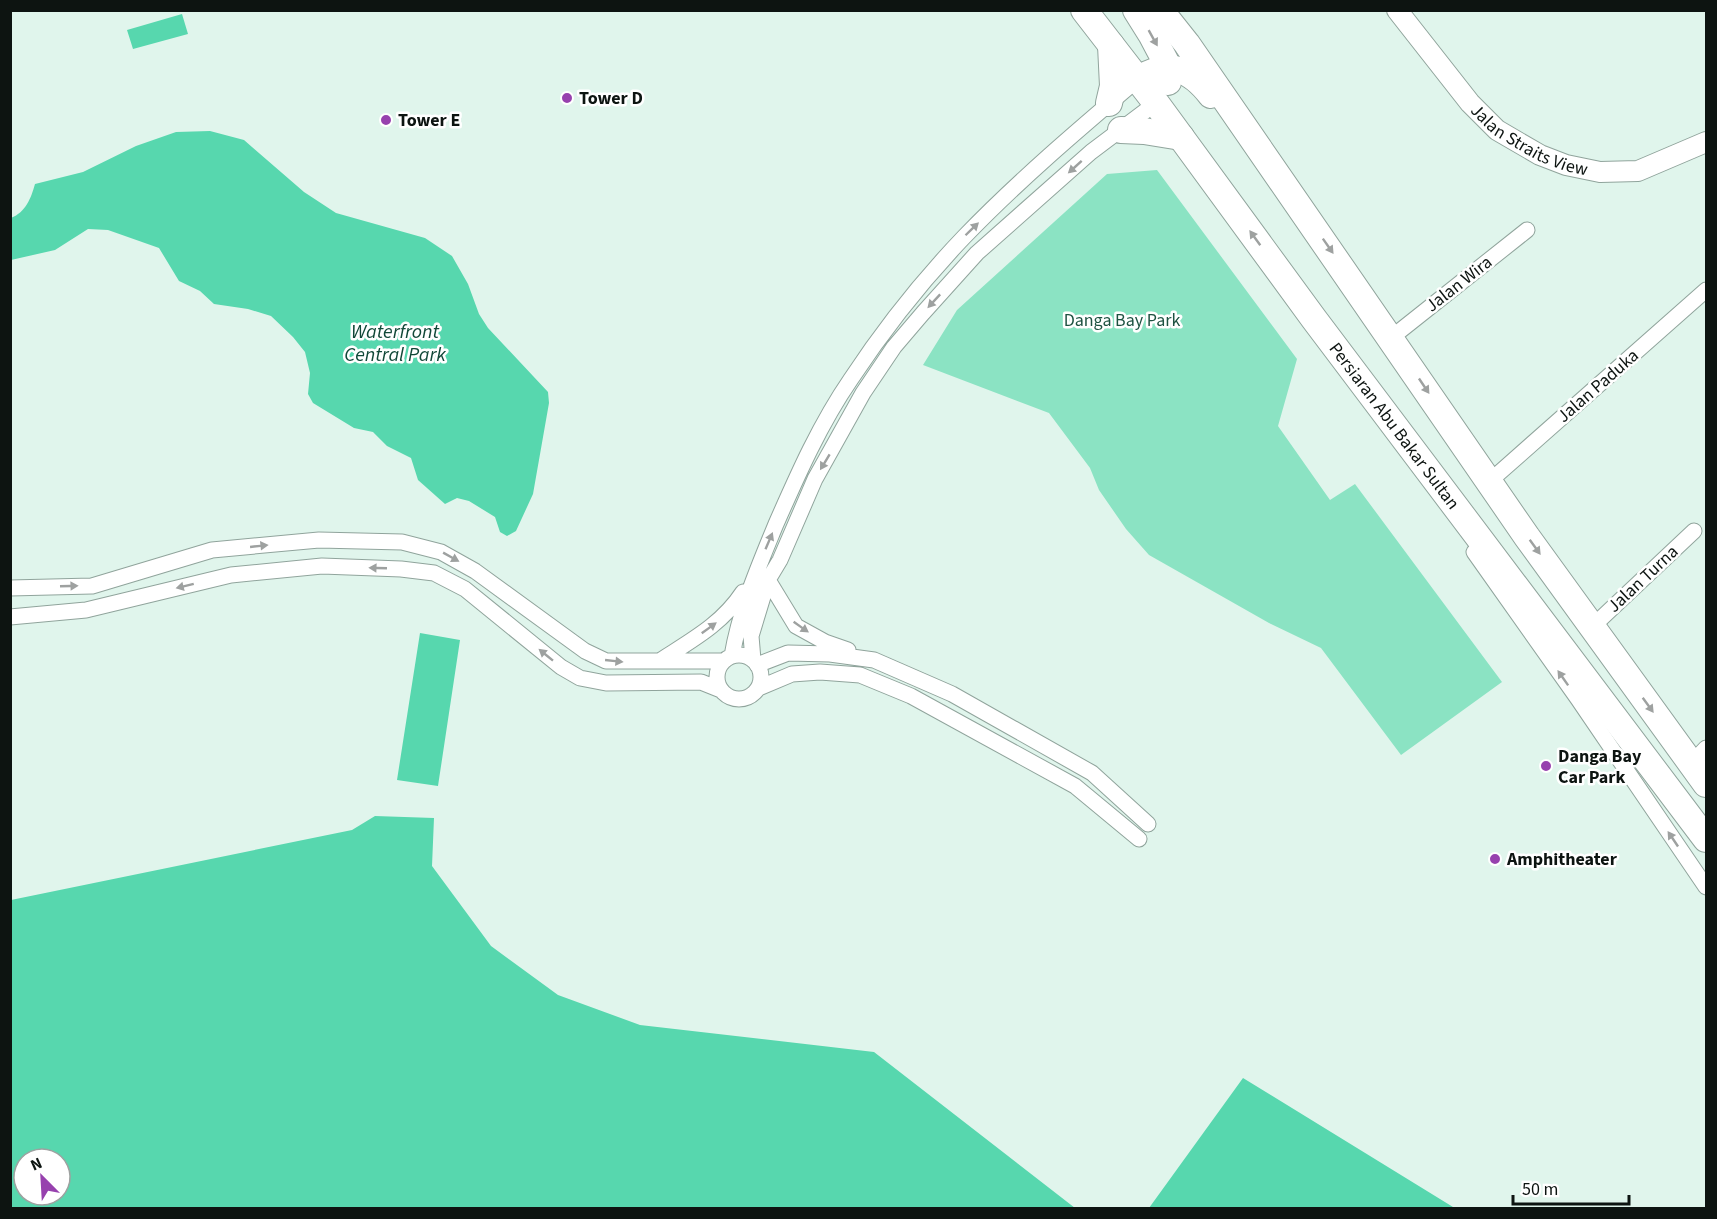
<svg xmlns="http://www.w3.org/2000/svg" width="1717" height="1219" font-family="'Source Sans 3',sans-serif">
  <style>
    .green { fill: #8be3c3 }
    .water { fill: #57d7ae; fill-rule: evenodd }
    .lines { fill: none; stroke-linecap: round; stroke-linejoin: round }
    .minor-casing { stroke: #90a49c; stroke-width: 17 }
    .tertiary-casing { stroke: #90a49c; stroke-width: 22 }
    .trunk-casing { stroke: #90a49c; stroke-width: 28 }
    .minor { stroke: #fff; stroke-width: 15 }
    .tertiary { stroke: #fff; stroke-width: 20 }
    .trunk { stroke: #fff; stroke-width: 26 }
    .oneway { fill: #9ea1a0 }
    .poi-dot { fill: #9741ae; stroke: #fff; stroke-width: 2 }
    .labels { text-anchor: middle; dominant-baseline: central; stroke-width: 5; stroke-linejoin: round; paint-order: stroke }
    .poi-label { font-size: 18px; font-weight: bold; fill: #0d1411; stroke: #fff; text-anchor: start }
    .street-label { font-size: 18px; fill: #0d1411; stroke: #fff }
    .park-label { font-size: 18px; fill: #1d5241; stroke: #fff }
    .water-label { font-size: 20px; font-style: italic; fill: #114838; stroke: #fff }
  </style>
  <rect width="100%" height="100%" fill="#e0f5ec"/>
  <!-- green -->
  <path class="green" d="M1157,170L1297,359L1278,426L1330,500L1355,484L1502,682L1401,755L1321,648L1269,623L1149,555L1126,529L1099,490L1090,468L1049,413L923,365L957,310L1107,174Z"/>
  <!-- water -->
  <path class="water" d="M182,14L188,34L133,49L127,30Z
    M210,131L244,140L304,192L336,213L425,238L452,256L468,284L479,314L488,328L548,392L549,403L533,494L516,531L507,536L500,532L495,517L469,501L457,498L445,504L418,480L411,458L387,446L373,432L354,428L313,403L308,394L310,373L305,352L293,337L271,316L248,309L214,304L200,291L179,281L159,248L108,230L88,229L55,250L11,260V218C26,212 31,198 35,184L83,172L136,146L176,132Z
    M420,633L460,640L438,786L397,780Z
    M375,816L434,818L432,866L491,946L558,995L640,1025L874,1052L1075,1208H11V900L352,830ZM24,1159H60V1195H24Z
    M1243,1078L1453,1207V1208H1149Z"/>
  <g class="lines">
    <!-- minor casing -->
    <g class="minor-casing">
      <path id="minor" d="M1391,338L1527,230
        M1490,481L1706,290
        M1474,552L1578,699L1706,887
        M768,580L796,626L825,642L848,650
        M10,588L92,586L212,550L319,540L402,542L441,552L475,571L585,651L606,661H723
        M10,617L86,610L231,575L322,566L401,569L434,573L465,589L561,667L580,678L606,683L701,682L721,690
        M1592,627L1694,531
        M717 677a22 22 0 1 1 44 0a22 22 0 1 1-44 0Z
        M732,656C740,609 758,568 776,524C798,474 820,424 851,379C884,329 922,281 964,237C1018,181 1078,130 1138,79
        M661,660C692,640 722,624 743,592
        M753,660L751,636L768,580L780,560L815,479L863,393L894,347L923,313L977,253L1091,152L1156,103
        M757,665L788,653L830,654L874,660L952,694L1092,773L1148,824
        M759,688L792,674L820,672L860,675L911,696L1075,786L1139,839
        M1691,764L1706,748"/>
    </g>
    <!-- tertiary casing -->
    <g class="tertiary-casing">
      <g id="tertiary">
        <path id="s1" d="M1397,10L1470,103L1497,130L1540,155L1566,165L1600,172L1638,171L1706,142"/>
      </g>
    </g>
    <!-- trunk casing -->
    <g class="trunk-casing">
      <g id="trunk">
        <path id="s2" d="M1084,10L1156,103L1314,319L1706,839"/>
        <path d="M1136,10L1151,34L1169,68L1168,82"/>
        <path d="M1160,10L1187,44L1527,537L1706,784"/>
        <path d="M1138,79C1169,61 1189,67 1211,95"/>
        <path d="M1109,103L1113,86L1111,45"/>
        <path d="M1121,130L1144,131L1181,137"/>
      </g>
    </g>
    <!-- minor -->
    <use href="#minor" class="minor"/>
    <!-- tertiary -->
    <use href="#tertiary" class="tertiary"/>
    <!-- trunk -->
    <use href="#trunk" class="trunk"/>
  </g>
  <!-- one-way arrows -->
  <defs><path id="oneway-solid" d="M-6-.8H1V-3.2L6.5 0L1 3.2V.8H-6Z" transform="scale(1.5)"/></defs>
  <g class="oneway">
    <use href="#oneway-solid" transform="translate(1153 38) rotate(61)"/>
    <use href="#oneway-solid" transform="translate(1075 167) rotate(138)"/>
    <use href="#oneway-solid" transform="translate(972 229) rotate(-44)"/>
    <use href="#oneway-solid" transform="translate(1255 238) rotate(-126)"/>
    <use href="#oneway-solid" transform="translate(1328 246) rotate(55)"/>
    <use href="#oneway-solid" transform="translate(934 301) rotate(133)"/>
    <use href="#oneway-solid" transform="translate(1424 386) rotate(56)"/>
    <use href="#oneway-solid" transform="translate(825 462) rotate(121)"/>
    <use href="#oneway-solid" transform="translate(769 541) rotate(-67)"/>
    <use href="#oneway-solid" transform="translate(259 546) rotate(-6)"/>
    <use href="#oneway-solid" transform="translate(1535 547) rotate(54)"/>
    <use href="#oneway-solid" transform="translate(451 557) rotate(29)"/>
    <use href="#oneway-solid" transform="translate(378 568) rotate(-178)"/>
    <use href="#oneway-solid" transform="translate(69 586) rotate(-2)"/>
    <use href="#oneway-solid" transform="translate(185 586) rotate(166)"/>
    <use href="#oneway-solid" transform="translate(801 627) rotate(35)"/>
    <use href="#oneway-solid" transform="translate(709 628) rotate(-36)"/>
    <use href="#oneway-solid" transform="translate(546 655) rotate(-141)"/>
    <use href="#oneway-solid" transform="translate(614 661) rotate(6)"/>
    <use href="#oneway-solid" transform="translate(1563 678) rotate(-125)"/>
    <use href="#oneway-solid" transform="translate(1648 705) rotate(54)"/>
    <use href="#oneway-solid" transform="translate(1673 839) rotate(-124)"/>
  </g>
  <!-- markers -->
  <g class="poi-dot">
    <circle cx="567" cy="98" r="6"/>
    <circle cx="386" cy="120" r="6"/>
    <circle cx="1546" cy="766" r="6"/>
    <circle cx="1495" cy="859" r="6"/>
  </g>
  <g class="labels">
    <!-- poi labels -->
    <g class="poi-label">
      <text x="579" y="98">Tower D</text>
      <text x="398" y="120">Tower E</text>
      <text x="1558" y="756">Danga Bay<tspan x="1558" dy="21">Car Park</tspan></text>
      <text x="1507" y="859">Amphitheater</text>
    </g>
    <!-- street labels -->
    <g class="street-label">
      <text stroke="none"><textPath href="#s1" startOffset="190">Jalan Straits View</textPath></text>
      <text transform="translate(1459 284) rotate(-38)">Jalan Wira</text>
      <text transform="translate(1598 386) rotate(-41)">Jalan Paduka</text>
      <text stroke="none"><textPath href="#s2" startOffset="519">Persiaran Abu Bakar Sultan</textPath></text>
      <text transform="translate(1643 579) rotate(-43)">Jalan Turna</text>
    </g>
    <!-- park labels -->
    <g class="park-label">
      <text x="1122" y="320">Danga Bay Park</text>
    </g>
    <!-- water labels -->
    <g class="water-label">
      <text x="395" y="332">Waterfront<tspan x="395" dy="23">Central Park</tspan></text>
    </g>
  </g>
  <!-- border -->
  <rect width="1717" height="1219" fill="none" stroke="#0d1411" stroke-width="24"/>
  <!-- north arrow -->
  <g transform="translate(42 1177) rotate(336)"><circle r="28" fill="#ffffff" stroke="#9ea1a0" stroke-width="1.5"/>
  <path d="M0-4.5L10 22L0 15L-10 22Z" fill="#9741ae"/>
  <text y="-9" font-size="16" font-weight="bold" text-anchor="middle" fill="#0d1411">N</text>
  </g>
  <!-- scale -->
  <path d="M1513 1195v9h116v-9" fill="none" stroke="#0d1411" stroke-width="3"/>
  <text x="1522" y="1195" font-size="18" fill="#0d1411" stroke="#ffffff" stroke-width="4.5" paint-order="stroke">50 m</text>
</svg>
